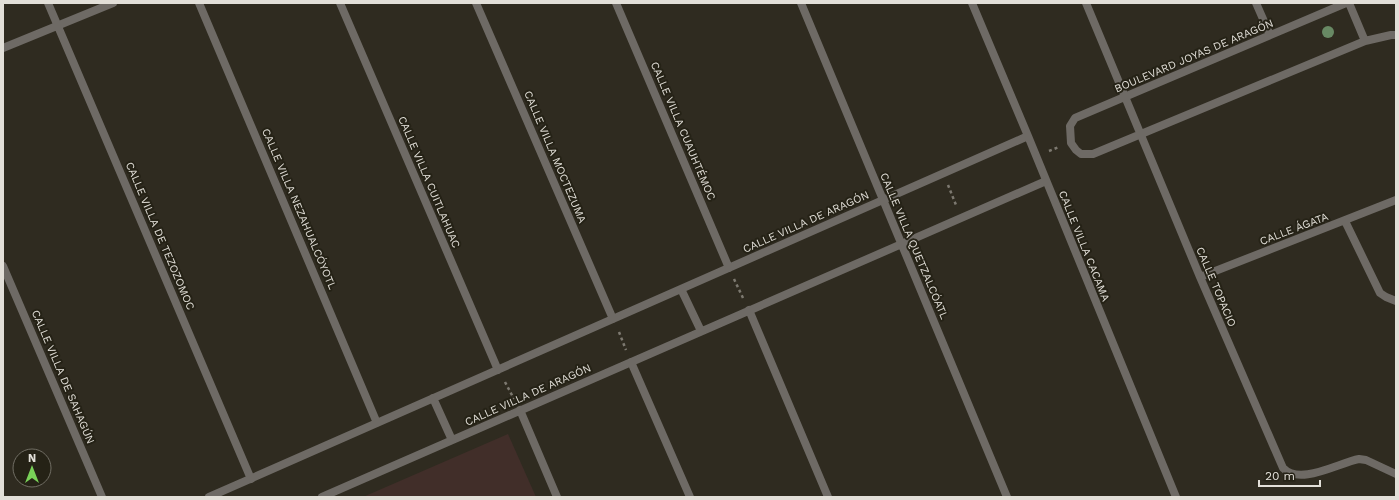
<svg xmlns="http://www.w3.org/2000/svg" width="1399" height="500" font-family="'Work Sans',sans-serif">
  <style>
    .education { fill: #412e29 }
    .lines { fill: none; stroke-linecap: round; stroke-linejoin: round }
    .path { stroke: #7d7970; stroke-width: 2.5; stroke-dasharray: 3 3; stroke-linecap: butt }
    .minor { stroke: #6e6a65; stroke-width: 8 }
    .tree { fill: #688964 }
    .labels { text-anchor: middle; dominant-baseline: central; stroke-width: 4; stroke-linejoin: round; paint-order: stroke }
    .street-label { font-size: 11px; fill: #e2dfd8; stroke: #252216 }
  </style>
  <rect width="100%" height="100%" fill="#2f2b20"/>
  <!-- education -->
  <path class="education" d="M508,434L536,497H363Z"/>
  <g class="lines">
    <!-- path -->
    <path class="path" d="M1049,151L1059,147
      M948,185L956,205
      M734,279L743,298
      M619,332L626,350
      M505,382L514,399"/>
    <!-- minor -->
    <path class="minor" d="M48,3L251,479
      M199,3L377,423
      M340,3L498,370
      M476,3L613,319
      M616,3L729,268
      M801,3L1007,497
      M972,3L1028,136L1176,497
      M1086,3L1200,277L1283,468C1300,486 1338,463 1359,459L1366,460L1396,474
      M1256,3L1270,35
      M1346,3L1075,118L1070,126L1071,143L1076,150L1081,154H1093L1365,41L1391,35H1396
      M1349,3L1365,41
      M3,48L113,3
      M1345,221L1380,293L1386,297L1396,301
      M3,266L102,497
      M1200,277L1396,200
      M681,289L701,331
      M749,310L828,497
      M631,362L690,497
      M433,398L452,440
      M520,410L557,497
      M209,497L1028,136
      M322,497L1046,181"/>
  </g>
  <!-- trees -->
  <circle class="tree" cx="1328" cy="32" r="6"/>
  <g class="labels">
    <!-- street labels -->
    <g class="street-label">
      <text transform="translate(1194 56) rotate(-23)">BOULEVARD JOYAS DE ARAGÓN</text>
      <text transform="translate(683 131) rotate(67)">CALLE VILLA CUAUHTÉMOC</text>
      <text transform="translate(555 157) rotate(67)">CALLE VILLA MOCTEZUMA</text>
      <text transform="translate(429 182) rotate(67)">CALLE VILLA CUITLAHUAC</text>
      <text transform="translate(299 209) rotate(67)">CALLE VILLA NEZAHUALCÓYOTL</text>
      <text transform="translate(806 222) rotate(-24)">CALLE VILLA DE ARAGÓN</text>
      <text transform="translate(1294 229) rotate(-21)">CALLE ÁGATA</text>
      <text transform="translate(160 236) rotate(67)">CALLE VILLA DE TEZOZOMOC</text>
      <text transform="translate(914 246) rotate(67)">CALLE VILLA QUETZALCÓATL</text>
      <text transform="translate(1084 246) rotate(68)">CALLE VILLA CACAMA</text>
      <text transform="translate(1216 287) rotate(67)">CALLE TOPACIO</text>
      <text transform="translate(63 377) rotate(67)">CALLE VILLA DE SAHAGÚN</text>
      <text transform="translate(528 395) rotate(-24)">CALLE VILLA DE ARAGÓN</text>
    </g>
  </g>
  <!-- border -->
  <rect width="1399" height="500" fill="none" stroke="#e2dfd8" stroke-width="8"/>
  <!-- north arrow -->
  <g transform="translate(32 468)"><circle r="19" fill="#252216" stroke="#716e64"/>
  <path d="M0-3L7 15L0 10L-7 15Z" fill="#79d158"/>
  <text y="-6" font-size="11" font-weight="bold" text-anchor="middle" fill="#e2dfd8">N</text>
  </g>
  <!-- scale -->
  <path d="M1259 480v6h61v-6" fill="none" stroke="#e2dfd8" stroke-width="2"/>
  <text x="1265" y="480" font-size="12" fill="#e2dfd8" stroke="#252216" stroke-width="3" paint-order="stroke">20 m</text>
</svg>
